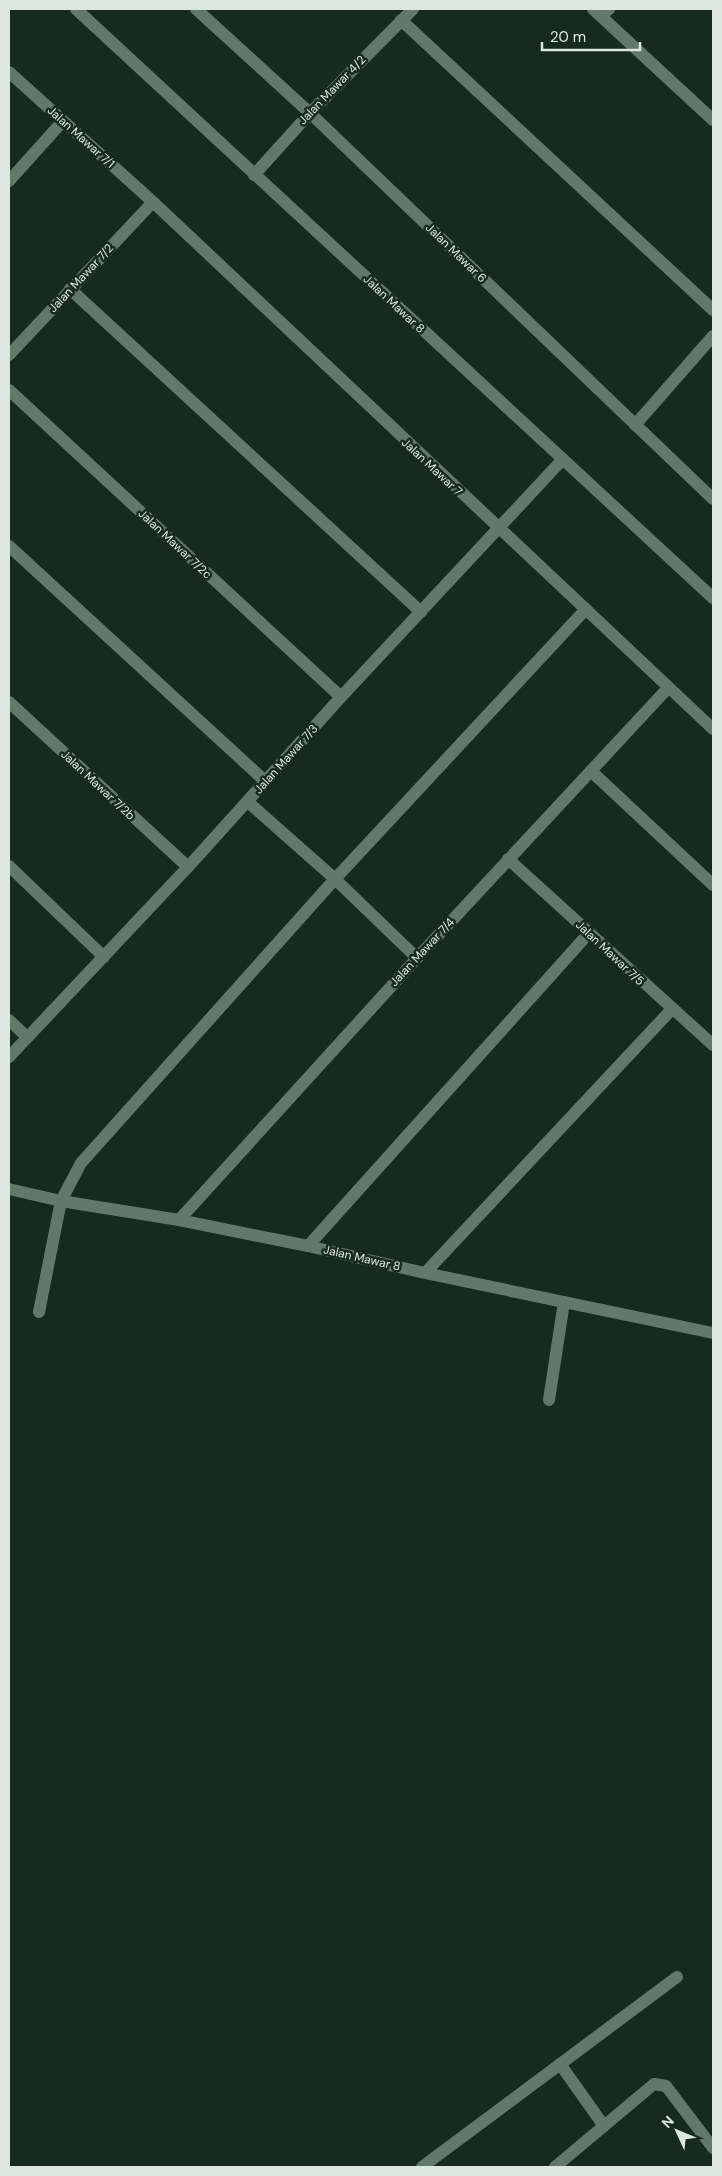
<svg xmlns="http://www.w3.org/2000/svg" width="722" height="2176" font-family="'DM Sans',sans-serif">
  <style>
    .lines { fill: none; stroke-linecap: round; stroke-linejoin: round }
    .lane { stroke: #64786a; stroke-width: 12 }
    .street { stroke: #64786a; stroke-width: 12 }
    .labels { text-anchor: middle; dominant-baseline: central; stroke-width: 5; stroke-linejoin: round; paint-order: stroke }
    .street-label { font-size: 12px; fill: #dce7df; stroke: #18291e }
  </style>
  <rect width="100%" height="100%" fill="#18291e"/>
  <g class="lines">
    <!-- lane -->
    <path class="lane" d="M601,16L609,9
      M401,20L713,310
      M9,181L63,121
      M70,289L421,612
      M635,425L713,336
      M9,546L265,781
      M592,772L713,885
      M248,802L335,879L417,958
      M9,866L104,957
      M308,1246L589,933
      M39,1312L61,1201L81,1163L335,879L586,609
      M549,1400L564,1302
      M560,2064L604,2126
      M555,2167L654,2084L666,2086L713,2148"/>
    <!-- street -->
    <path class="street" d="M76,9L713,598
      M196,9L310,113L713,499
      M593,9L713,120
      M9,72L153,202L713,729
      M254,175L310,113L413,9
      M9,355L153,202
      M9,390L341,697
      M9,702L188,867
      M508,859L713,1045
      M9,1020L27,1037
      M9,1057L188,867L341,697L563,459
      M9,1189L61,1201L179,1220L308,1246L425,1273L713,1333
      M179,1220L417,958L668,688
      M425,1273L672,1009
      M422,2167L677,1977"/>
  </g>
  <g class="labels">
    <!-- street labels -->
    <g class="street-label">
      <text transform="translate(332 90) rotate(-46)">Jalan Mawar 4/2</text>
      <text transform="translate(81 137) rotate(42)">Jalan Mawar 7/1</text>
      <text transform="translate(456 253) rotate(44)">Jalan Mawar 6</text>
      <text transform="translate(81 278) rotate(-47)">Jalan Mawar 7/2</text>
      <text transform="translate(394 304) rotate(43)">Jalan Mawar 8</text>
      <text transform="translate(432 467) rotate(43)">Jalan Mawar 7</text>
      <text transform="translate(175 544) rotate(43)">Jalan Mawar 7/2c</text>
      <text transform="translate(286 759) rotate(-48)">Jalan Mawar 7/3</text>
      <text transform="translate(98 785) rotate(43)">Jalan Mawar 7/2b</text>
      <text transform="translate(422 952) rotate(-47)">Jalan Mawar 7/4</text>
      <text transform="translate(610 953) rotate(43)">Jalan Mawar 7/5</text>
      <text transform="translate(362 1258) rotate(13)">Jalan Mawar 8</text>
    </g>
  </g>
  <!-- border -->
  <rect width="722" height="2176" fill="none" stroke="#dce7df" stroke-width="20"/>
  <!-- north arrow -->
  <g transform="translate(677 2131) rotate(314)" stroke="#18291e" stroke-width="4" paint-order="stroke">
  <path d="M0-4L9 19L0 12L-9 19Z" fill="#dce7df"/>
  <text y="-8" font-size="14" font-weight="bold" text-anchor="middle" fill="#dce7df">N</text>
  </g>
  <!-- scale -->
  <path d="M542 42v8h98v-8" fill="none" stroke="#dce7df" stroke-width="2.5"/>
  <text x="550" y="42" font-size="15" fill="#dce7df" stroke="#18291e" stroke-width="4" paint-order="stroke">20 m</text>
</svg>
